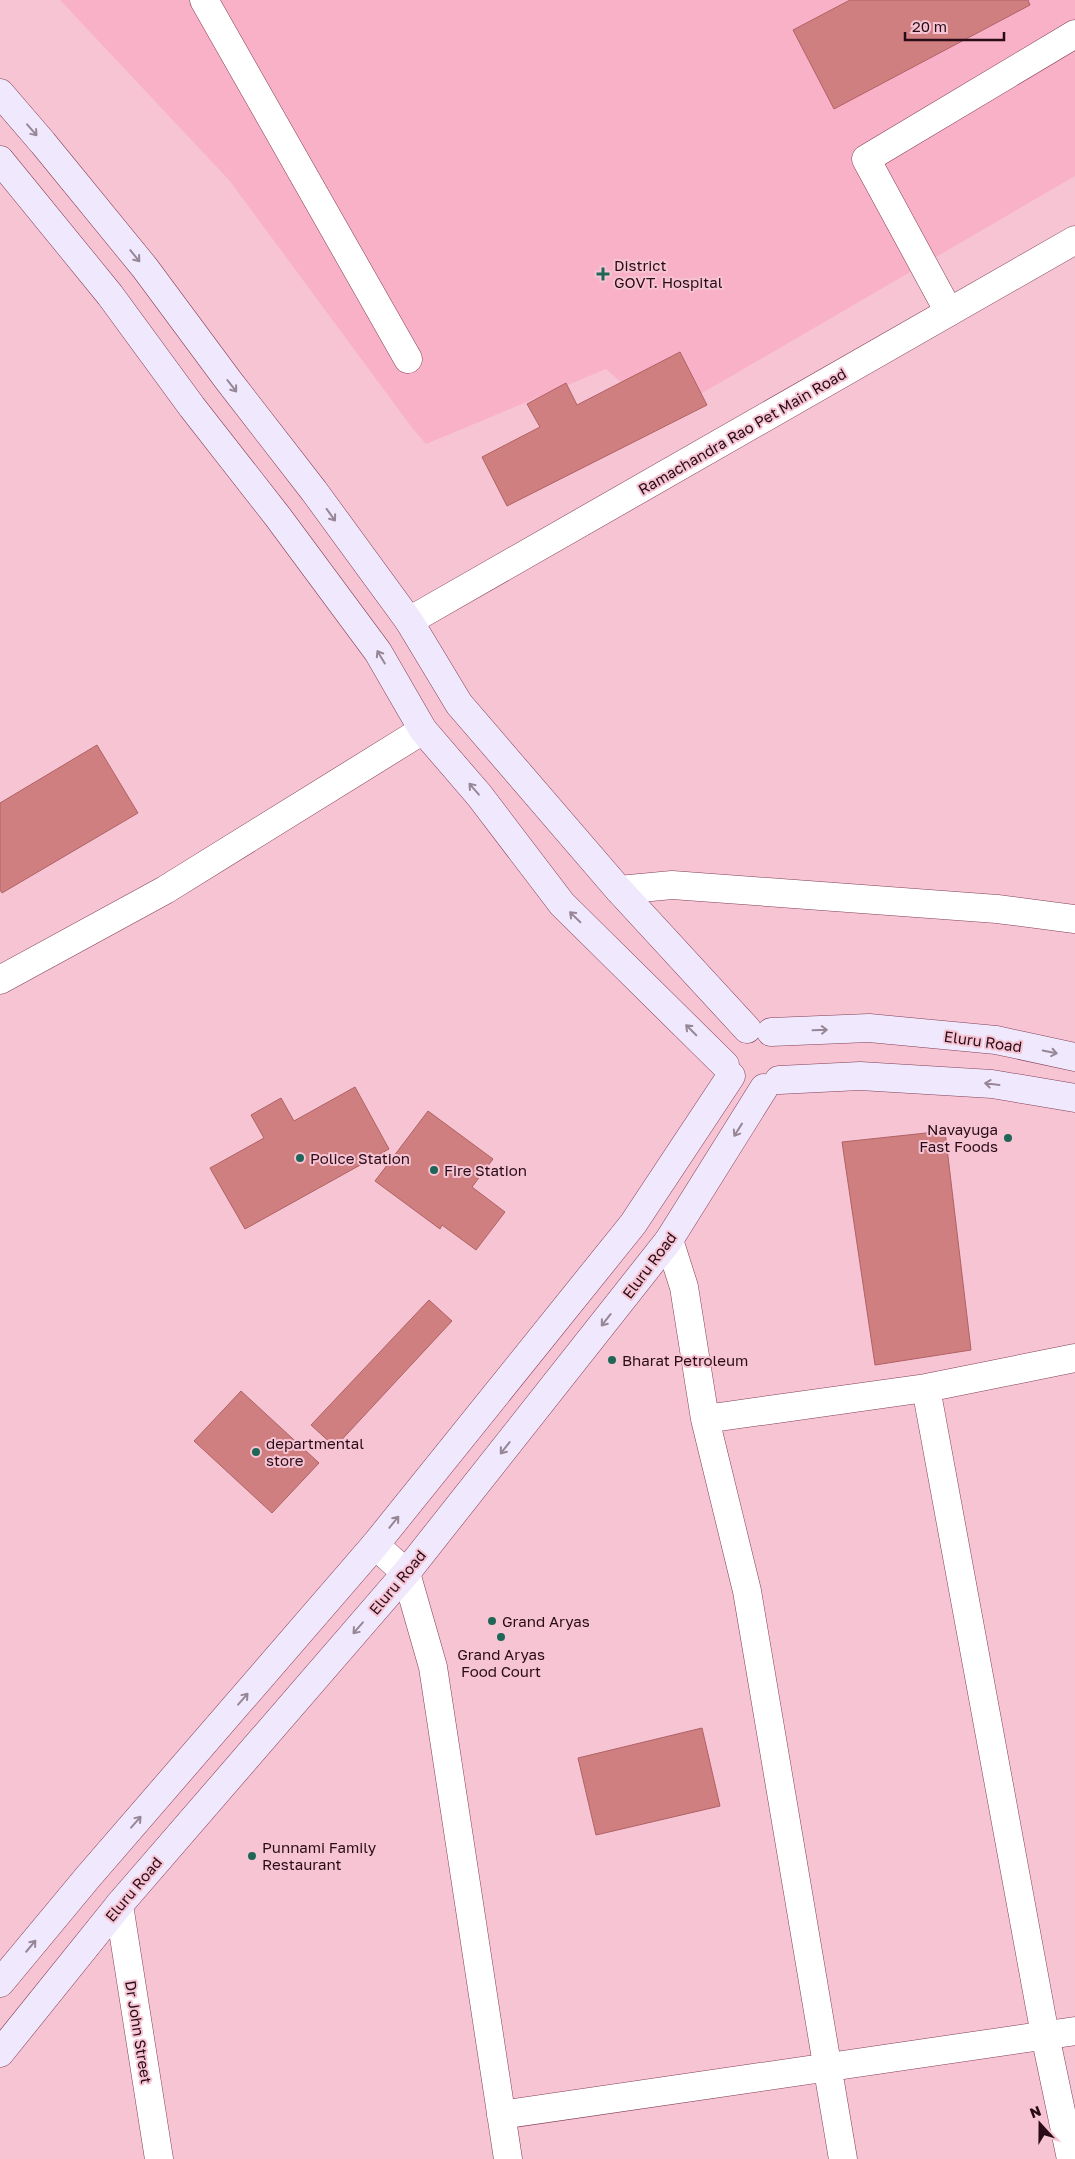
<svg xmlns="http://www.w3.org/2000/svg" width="1075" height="2159" font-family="'Golos Text',sans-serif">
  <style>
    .built { fill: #f9b1c7 }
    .building { fill: #d07f81; stroke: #af6264 }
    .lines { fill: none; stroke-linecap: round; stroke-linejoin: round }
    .minor-casing { stroke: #833e57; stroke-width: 29 }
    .tertiary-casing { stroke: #833e57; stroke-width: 29 }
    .secondary-casing { stroke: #833e57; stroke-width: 29 }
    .minor { stroke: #fff; stroke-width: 28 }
    .tertiary { stroke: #fff; stroke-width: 28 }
    .secondary { stroke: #f0e9fd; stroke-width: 28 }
    .oneway { stroke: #968696 }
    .poi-dot { fill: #1f6659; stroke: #f6c4d3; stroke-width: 2 }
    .labels { text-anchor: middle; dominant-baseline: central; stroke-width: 4; stroke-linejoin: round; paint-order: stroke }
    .poi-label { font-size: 15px; fill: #290c17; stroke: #f6c4d3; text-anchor: start }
    .street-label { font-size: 15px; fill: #290c17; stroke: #f6c4d3 }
  </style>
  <rect width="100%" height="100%" fill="#f6c4d3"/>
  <!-- built -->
  <path class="built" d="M60,0H1075V176L661,417L606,369L426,444L413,429L229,180Z"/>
  <!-- building -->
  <path class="building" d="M850,0H1028L1030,5L834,109L793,30Z
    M680,352L707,405L507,506L482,457L540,427L527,404L566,383L577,405Z
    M97,745L138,813L2,893L0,890V803Z
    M355,1087L389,1149L245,1229L210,1168L264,1138L251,1115L281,1098L294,1121Z
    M428,1111L493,1159L472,1187L505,1212L476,1250L442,1225L440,1229L375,1181Z
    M945,1131L971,1350L875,1365L842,1142Z
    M429,1300L452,1321L335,1447L311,1425Z
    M241,1391L319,1463L272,1513L194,1441Z
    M702,1728L720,1806L596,1835L578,1758Z"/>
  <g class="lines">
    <!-- minor casing -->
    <g class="minor-casing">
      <path id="minor" d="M204,0L408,359
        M949,312L866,159L1075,34
        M619,890L672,885L997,909L1075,919
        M0,980L165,890L423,730
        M669,1240L684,1287L705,1419L747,1591L843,2159
        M926,1388L1045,2035L1071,2159
        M705,1419L926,1388L1075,1358
        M375,1545L406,1573L433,1667L508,2159
        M119,1905L159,2159
        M501,2115L1075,2031"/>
    </g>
    <!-- tertiary casing -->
    <g class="tertiary-casing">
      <path id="tertiary" d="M409,621L1075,240"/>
    </g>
    <!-- secondary casing -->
    <g class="secondary-casing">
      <path id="secondary" d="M0,93L43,143L145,268L228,380L314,491L409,621L459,704L619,890L747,1029
        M0,160L110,295L192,407L278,517L378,652L423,730L479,795L562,904L725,1065
        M771,1032L869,1028L996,1040L1075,1057
        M779,1080L860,1076L992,1084L1075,1098
        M0,1983L88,1877L375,1545L633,1224L731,1076
        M0,2053L119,1905L406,1573L669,1240L764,1088"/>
    </g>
    <!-- minor -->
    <use href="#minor" class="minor"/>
    <!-- tertiary -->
    <use href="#tertiary" class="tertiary"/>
    <!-- secondary -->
    <use href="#secondary" class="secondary"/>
  </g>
  <!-- one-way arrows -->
  <defs><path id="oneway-shaft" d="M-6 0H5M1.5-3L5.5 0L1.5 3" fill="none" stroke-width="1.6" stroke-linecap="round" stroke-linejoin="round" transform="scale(1.25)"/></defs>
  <g class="oneway">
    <use href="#oneway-shaft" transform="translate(32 130) rotate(49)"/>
    <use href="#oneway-shaft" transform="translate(135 256) rotate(51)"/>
    <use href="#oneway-shaft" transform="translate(232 386) rotate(52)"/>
    <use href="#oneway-shaft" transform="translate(331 515) rotate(54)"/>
    <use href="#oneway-shaft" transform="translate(381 657) rotate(-121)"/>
    <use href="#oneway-shaft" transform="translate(474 789) rotate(-131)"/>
    <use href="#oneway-shaft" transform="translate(575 917) rotate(-136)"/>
    <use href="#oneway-shaft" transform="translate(691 1030) rotate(-135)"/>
    <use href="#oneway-shaft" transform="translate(820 1030) rotate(-2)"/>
    <use href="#oneway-shaft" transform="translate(1050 1052) rotate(12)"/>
    <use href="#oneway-shaft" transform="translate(992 1084) rotate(-173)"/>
    <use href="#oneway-shaft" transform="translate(738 1130) rotate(122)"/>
    <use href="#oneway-shaft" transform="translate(606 1320) rotate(128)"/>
    <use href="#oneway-shaft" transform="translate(505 1448) rotate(128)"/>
    <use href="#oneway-shaft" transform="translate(394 1522) rotate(-51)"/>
    <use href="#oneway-shaft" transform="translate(358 1628) rotate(131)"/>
    <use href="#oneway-shaft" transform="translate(243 1699) rotate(-49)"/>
    <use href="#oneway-shaft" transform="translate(136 1822) rotate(-49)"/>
    <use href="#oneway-shaft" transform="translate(31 1946) rotate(-50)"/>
  </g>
  <!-- markers -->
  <g class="poi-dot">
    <path d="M600.5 266.5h5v5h5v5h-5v5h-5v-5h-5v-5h5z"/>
    <circle cx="1008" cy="1138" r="5"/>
    <circle cx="300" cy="1158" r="5"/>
    <circle cx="434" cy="1170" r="5"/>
    <circle cx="612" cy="1360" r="5"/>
    <circle cx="256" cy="1452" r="5"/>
    <circle cx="492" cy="1621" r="5"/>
    <circle cx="501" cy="1637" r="5"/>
    <circle cx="252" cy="1856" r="5"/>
  </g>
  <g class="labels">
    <!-- poi labels -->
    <g class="poi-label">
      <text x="614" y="265">District<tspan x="614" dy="17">GOVT. Hospital</tspan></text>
      <text x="998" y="1129" text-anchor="end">Navayuga<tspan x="998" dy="17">Fast Foods</tspan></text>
      <text x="310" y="1158">Police Station</text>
      <text x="444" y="1170">Fire Station</text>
      <text x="622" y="1360">Bharat Petroleum</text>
      <text x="266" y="1443">departmental<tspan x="266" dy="17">store</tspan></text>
      <text x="502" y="1621">Grand Aryas</text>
      <text x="501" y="1654" text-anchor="middle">Grand Aryas<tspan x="501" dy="17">Food Court</tspan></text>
      <text x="262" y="1847">Punnami Family<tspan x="262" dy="17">Restaurant</tspan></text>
    </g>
    <!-- street labels -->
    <g class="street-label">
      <text transform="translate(742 431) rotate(-30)">Ramachandra Rao Pet Main Road</text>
      <text transform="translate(983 1041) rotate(8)">Eluru Road</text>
      <text transform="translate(649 1265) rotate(-53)">Eluru Road</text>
      <text transform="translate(397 1582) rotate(-50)">Eluru Road</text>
      <text transform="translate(133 1889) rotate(-50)">Eluru Road</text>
      <text transform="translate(139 2032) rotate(81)">Dr John Street</text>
    </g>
  </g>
  <!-- north arrow -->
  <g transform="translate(1040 2124) rotate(339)" stroke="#f6c4d3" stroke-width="4" paint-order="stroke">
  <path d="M0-4L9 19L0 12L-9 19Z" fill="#290c17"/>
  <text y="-8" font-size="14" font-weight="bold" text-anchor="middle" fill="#290c17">N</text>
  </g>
  <!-- scale -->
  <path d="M905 32v8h99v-8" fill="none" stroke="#290c17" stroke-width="2.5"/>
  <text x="912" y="32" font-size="15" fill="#290c17" stroke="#f6c4d3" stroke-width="4" paint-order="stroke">20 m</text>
</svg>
